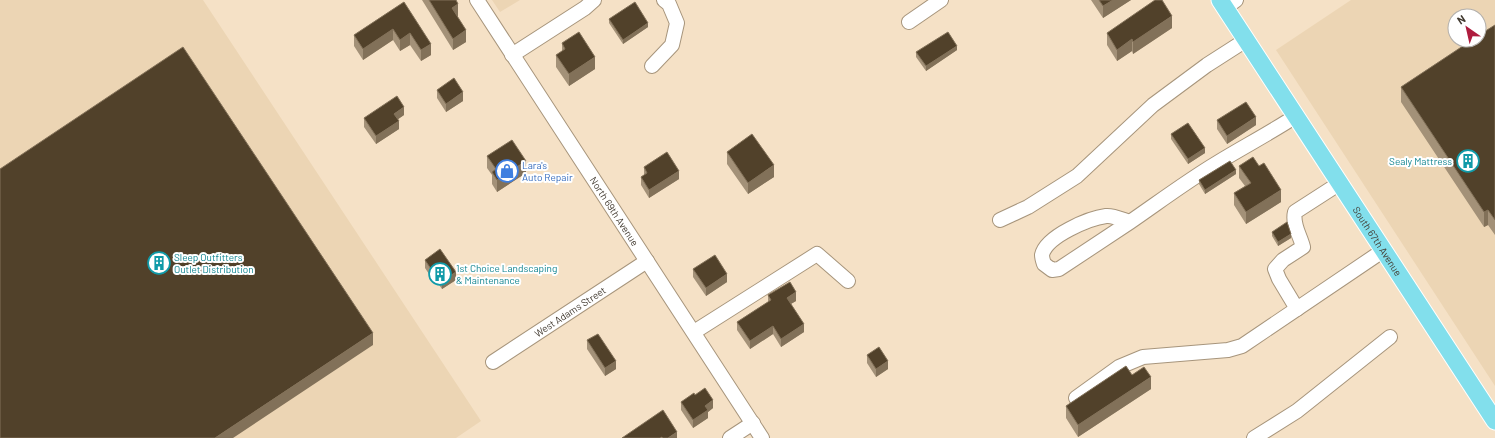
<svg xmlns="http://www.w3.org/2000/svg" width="1495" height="438" font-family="Barlow,sans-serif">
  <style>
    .built { fill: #ecd5b4; fill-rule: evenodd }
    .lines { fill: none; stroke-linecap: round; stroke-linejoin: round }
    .minor-casing { stroke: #a7957c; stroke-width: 16 }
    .major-casing { stroke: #fff; stroke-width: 19 }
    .minor { stroke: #fff; stroke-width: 14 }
    .major { stroke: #82dfec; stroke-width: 17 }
    .wall { fill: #a39178 }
    .shaded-wall { fill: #827159 }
    .building { fill: #51412a; stroke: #827159 }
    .labels { text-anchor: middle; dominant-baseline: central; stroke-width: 4; stroke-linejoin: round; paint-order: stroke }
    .culture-label { font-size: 10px; fill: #0d838f; stroke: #fff; text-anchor: start }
    .shop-label { font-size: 10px; fill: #366cbe; stroke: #fff; text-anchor: start }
    .street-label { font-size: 10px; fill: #41392f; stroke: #fff }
  </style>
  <rect width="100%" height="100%" fill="#f5e1c6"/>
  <!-- built -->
  <path class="built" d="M0,0H203L481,421L456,438H0Z
    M492,0H520L500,12Z
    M1351,0H1495V386L1276,50ZM1455,16H1479V40H1455Z"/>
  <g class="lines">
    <!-- minor casing -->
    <g class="minor-casing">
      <g id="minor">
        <path id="s1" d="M477,0L762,438"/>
        <path d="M1225,8L1236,0"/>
        <path d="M909,22L941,0"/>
        <path d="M512,55L585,8L594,0"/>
        <path d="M652,66L672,45L677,23L669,4L664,0"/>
        <path d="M1000,220L1028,207L1077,176L1153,105L1207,65L1246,40"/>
        <path d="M1130,222C1123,220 1113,215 1106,216C1090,218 1046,236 1042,255C1042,257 1043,261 1044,264L1052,270L1059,269L1130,222C1159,202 1187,181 1217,163C1243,147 1270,133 1296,116"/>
        <path d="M1297,309L1279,279L1275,269L1283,260L1303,247C1300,235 1292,224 1295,212L1340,183"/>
        <path d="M694,332L817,254L848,281"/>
        <path id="s2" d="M493,362L647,261"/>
        <path d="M1076,398L1119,367L1143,357L1228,350L1242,346L1384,250"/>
        <path d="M730,438L753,423"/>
        <path d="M1254,438L1297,411L1390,337"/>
      </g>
    </g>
    <!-- major casing -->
    <g class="major-casing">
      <g id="major">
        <path id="s3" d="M1220,0L1495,421"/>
      </g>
    </g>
    <!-- minor -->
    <use href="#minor" class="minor"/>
    <!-- major -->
    <use href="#major" class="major"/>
  </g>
  <!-- wall -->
  <path class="wall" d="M422,0H456L458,16H457L466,42L453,50Z
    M1091,0H1131L1103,18Z
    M404,2L431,55L421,61L410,45L400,51L393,40L363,60L354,46V35Z
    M609,19L648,27L623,44L609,23Z
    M1495,25V235L1488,225L1484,227L1401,102V87Z
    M1172,28L1133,54L1132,51L1117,61L1107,45V33Z
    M562,43L595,69L569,86L556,67V55L562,52Z
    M957,50L926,71L916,57V52Z
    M437,90L463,101L446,112L437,98Z
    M404,115L398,119L399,129L376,144L364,127V118Z
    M1217,120L1256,125L1227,144L1217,129Z
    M1171,134L1205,153L1188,164L1171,139Z
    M727,152L774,177L748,194L727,164Z
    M487,156L526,173L497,192L492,184V175L487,168Z
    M1239,166L1281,202L1246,224L1234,205V193L1245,186L1239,178Z
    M644,167L679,179L649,198L641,185V177L644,175Z
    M1236,174L1205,194L1199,184V180Z
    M1272,232L1291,238L1278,246L1272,236Z
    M425,260L456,280L442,289L437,282L435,283L425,268Z
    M693,269L727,282L706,296L693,277Z
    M768,295L796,301L791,304L804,332L781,347L773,334L750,349L737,330V322L768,302Z
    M587,340L616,369L605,376L587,349Z
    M867,355L888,369L876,377L867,363Z
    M1132,375L1151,389L1078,437L1066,418V406Z
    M695,395L713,408L708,412V418L693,428L681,410V402Z"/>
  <!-- shaded-wall -->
  <path class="shaded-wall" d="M1113,0H1131L1103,18V6Z
    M458,4V16L452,19V8Z
    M1172,16V28L1133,54V42Z
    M648,23V27L623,44V40Z
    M393,29V40L363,60V49Z
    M466,30V42L453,50V39Z
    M410,33V45L400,51V40Z
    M1132,39V51L1117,61V50Z
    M431,44V55L421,61V50Z
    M957,46V50L926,71V66Z
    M595,57V69L569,86V74Z
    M463,92V101L446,112V104Z
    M404,107V115L394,122V114Z
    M1256,117V125L1227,144V136Z
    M399,121V129L376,144V136Z
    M1205,148V153L1188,164V159Z
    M526,161V173L497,192V180Z
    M774,165V177L748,194V183Z
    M1236,170V174L1205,194V190Z
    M679,171V179L649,198V190Z
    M1281,190V202L1246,224V212Z
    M1488,210V225L1484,227V212Z
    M1291,234V238L1278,246V242Z
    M456,272V280L442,289V281Z
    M437,274V282L435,283V275Z
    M727,274V282L706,296V288Z
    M796,292V301L787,306V298Z
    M804,324V332L781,347V339Z
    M773,326V334L750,349V341Z
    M373,333V345L233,438H215Z
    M616,361V369L605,376V368Z
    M888,361V369L876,377V369Z
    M1151,377V389L1078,437V425Z
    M713,400V408L708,412V418L693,428V420L705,406Z
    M677,432V438H668Z"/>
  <!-- building -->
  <path class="building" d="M429,0H456L458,4L452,8L466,30L453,39Z
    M1099,0H1113L1103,6Z
    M1155,0H1162L1172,16L1133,42L1132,39L1117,50L1107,33Z
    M404,2L431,44L421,50L410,33L400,40L393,29L363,49L354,35Z
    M635,2L648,23L623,40L609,19Z
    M1495,25V220L1488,210L1484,212L1401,87L1472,40H1479V35Z
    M579,32L595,57L569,74L556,55L565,49L562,43Z
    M948,32L957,46L926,66L916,52Z
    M183,47L373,333L215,438H0V169Z
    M454,78L463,92L446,104L437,90Z
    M397,96L404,107L394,114L399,121L376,136L364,118Z
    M1246,102L1256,117L1227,136L1217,120Z
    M1188,123L1205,148L1188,159L1171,134Z
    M752,134L774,165L748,183L727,152Z
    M512,140L526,161L497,180L492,172L496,169L487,156Z
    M667,152L679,171L649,190L641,177L647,173L644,167Z
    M1253,157L1259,166L1264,163L1281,190L1246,212L1234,193L1251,183L1239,166Z
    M1230,161L1236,170L1205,190L1199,180Z
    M1287,222L1291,234L1278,242L1272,232Z
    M440,249L456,272L442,281L437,274L435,275L425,260Z
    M715,255L727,274L706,288L693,269Z
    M790,282L796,292L787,298L804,324L781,339L773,326L750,341L737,322L771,300L768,295Z
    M598,334L616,361L605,368L587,340Z
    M879,347L888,361L876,369L867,355Z
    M1126,366L1132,375L1144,367L1151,377L1078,425L1066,406Z
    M705,388L713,400L705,406L708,410L693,420L681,402L694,393L695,395Z
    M663,410L677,432L668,438H663L662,437L660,438H622Z"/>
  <!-- icons -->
  <defs>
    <g id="building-ring" transform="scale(1.15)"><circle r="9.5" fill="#fff" stroke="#0f9aa8" stroke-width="1.5"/><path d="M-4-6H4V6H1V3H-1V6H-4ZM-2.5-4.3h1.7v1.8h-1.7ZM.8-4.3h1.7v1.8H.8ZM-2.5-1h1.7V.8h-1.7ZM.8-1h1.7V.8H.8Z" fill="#0f9aa8"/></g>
    <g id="shop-ring" transform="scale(1.15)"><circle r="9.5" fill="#fff" stroke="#3f7fe0" stroke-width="1.5"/><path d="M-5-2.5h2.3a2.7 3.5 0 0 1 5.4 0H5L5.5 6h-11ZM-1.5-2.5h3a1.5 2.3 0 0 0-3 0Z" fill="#3f7fe0"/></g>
  </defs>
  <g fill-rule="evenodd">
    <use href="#building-ring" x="1468" y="161"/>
    <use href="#shop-ring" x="507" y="171"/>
    <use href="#building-ring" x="159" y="263"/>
    <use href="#building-ring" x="440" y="274"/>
  </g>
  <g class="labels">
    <!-- culture labels -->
    <g class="culture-label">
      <text x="1452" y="161" text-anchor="end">Sealy Mattress</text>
      <text x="174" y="257">Sleep Outfitters<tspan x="174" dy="12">Outlet Distribution</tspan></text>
      <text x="456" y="268">1st Choice Landscaping<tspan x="456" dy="12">&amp; Maintenance</tspan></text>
    </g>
    <!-- shop labels -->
    <g class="shop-label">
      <text x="522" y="165">Lara's<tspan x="522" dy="12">Auto Repair</tspan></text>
    </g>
    <!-- street labels -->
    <g class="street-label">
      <text stroke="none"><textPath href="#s1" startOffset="252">North 69th Avenue</textPath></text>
      <text stroke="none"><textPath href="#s3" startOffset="288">South 67th Avenue</textPath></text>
      <text stroke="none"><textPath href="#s2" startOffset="92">West Adams Street</textPath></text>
    </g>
  </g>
  <!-- north arrow -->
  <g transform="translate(1467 28) rotate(326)"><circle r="19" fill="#ffffff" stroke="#b3b0ac"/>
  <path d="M0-3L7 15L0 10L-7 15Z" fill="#af1c3e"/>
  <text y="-6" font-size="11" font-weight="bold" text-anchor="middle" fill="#41392f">N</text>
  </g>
</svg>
